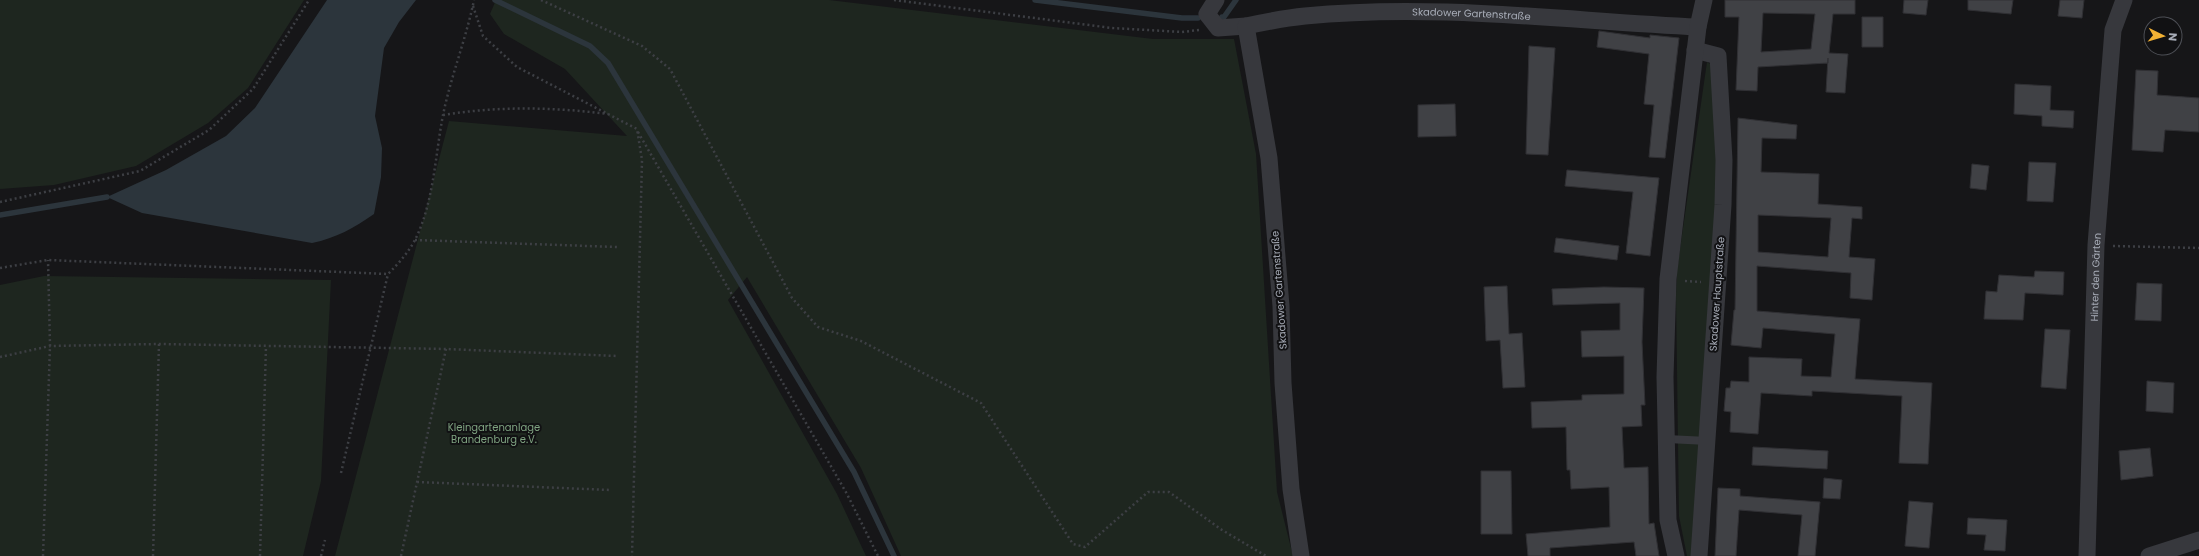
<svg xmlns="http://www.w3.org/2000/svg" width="2199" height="556" font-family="Poppins,sans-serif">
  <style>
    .green { fill: #1e261f }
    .water { fill: #2c353c }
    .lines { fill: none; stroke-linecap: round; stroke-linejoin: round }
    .stream { stroke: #2c353c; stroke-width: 5.5 }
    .building { fill: #404145; stroke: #303034; fill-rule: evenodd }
    .path { stroke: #3d3f44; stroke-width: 2.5; stroke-dasharray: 2 3; stroke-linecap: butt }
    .service { stroke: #37383d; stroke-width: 8 }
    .minor { stroke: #37383d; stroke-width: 17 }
    .labels { text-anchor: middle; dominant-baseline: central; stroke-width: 4; stroke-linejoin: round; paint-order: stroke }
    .street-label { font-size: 10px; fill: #a8adb8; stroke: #111113 }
    .park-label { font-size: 10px; fill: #7fa381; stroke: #111113 }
  </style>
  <rect width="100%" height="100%" fill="#161618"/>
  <!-- green -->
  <path class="green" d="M0,0H304L248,88L208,123L136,166L54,185L0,189Z
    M496,0H829L1153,39H1234L1256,154L1277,492L1293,556H901L861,468L747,277L728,300L837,494L866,556H335L449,121L627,136L565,69L504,34L490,14Z
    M1707,62L1712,65L1717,159L1716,205L1693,556H1687L1679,516L1676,296L1677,270Z
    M44,276L331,280L321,481L303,556H0V285Z"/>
  <!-- water -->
  <path class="water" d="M327,0H416L399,22L384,48L375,116L382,148L381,177L374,214C354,228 336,238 312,243L142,213L107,197L166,170L226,136L255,108Z"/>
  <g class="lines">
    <!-- stream -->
    <path class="stream" d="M495,0L590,46L608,63L854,472L894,556
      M1035,0L1182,18H1198
      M1222,17H1224L1236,0
      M0,215L107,197"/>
  </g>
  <!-- building -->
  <path class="building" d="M1725,0H1855V14H1833L1829,53L1848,54L1845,93L1826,92L1828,58V63L1758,67L1757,91L1736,90L1739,17H1725ZM1763,13L1815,14L1811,49L1761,52Z
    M1904,0H1928L1926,15L1903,13Z
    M1968,0H2013L2011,14L1968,10Z
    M2060,0H2084L2082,18L2058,16Z
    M1862,17H1883V47H1862Z
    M1599,31L1650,38V35L1679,38L1665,158L1649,157L1654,105L1644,104L1649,54L1597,47Z
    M1529,46L1555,48L1548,155L1526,154Z
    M2136,70L2158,71L2157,95L2199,98V132L2165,130L2163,152L2132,150Z
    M2015,84L2051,86L2050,110L2074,111L2073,128L2042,126V116L2014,114Z
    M1455,104L1456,136L1418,137V105Z
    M1738,118L1797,125L1796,139L1762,138L1761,172L1819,174L1818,204L1862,207V219L1852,218L1849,257L1875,259L1872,300L1850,298L1851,273L1757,266V311L1860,319L1855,379L1932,383L1928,464L1899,463L1902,396L1812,391V396L1761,393L1758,434L1730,432L1731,412L1724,411L1726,388H1730L1731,381L1749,382V357L1802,359L1801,376L1831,377L1835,334L1763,328L1761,348L1731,345L1734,310H1735ZM1758,215L1831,218L1828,257L1758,252Z
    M2029,162L2056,163L2053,202L2027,201Z
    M1972,164L1989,166L1986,190L1970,188Z
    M1567,170L1659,178L1650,256L1626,253L1633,192L1565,186Z
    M1556,238L1619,246L1617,260L1554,252Z
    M2035,271L2064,272L2063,295L2025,293L2023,320L1984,319L1986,291L1997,292L1999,275L2034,277Z
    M2137,283L2162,284L2161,321L2135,320Z
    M1507,286L1509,334L1522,333L1525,387L1503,388L1500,340L1486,341L1484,287Z
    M1604,287L1644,288L1642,342L1645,405H1641L1642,426L1622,427L1624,468L1648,467L1649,524L1654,523L1659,556H1636L1634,542L1550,548V556H1528L1526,534L1610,527L1609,487L1571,489L1570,470H1567L1566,427L1532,428L1531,402L1582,400V395L1624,394V356L1582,357L1581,331L1620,330V303L1553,305L1552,289Z
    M2045,329L2070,330L2066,389L2041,387Z
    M2147,381L2174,383L2173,413L2146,411Z
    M1753,447L1828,451L1827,469L1752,465Z
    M2150,448L2153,476L2121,480L2119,451Z
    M1481,471H1511L1512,534H1481Z
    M1824,478L1842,480L1840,499L1823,498Z
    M1718,488L1740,489V496L1820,502L1815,556H1798L1802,515L1739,510L1736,556H1715Z
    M1909,501L1933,503L1929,548L1905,546Z
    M1968,518L2007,520L2005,551L1984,550L1986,535L1967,534Z"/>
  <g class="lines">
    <!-- path -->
    <path class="path" d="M541,0L642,46L670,69L792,298L818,327L861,341L981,403L1073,544L1085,547L1148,492H1169L1222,530L1266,556
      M894,0L1112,28L1182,32L1199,30
      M473,6L483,36L517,67L637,129L642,160L632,556
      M443,115C498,106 553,107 608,114
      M638,132L847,494L878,556
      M0,202L140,171L209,130L253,89L309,0
      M415,240L617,247
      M2113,246L2199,248
      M0,268L48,260L388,274C398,264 408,253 415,240C434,202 435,156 443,115C451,76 466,39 474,0
      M1685,281L1701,282
      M0,357L50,346L159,344L446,349L617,356
      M341,473L388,274
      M417,482L610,490
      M43,556L50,346L48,260
      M153,556L159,344
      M260,556L266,346
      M321,556L325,540
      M401,556L446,349"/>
    <!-- service -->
    <path class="service" d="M1667,439L1708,441"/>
    <!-- minor -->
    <g class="minor">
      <path d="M1216,0L1207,14L1218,28L1246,26"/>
      <path d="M1695,50L1718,56L1724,160L1723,205L1699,556"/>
      <path id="s1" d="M1301,556L1291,489L1283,383L1281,306L1269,158L1246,26C1265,22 1285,18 1305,16C1436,3 1567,21 1698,27"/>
      <path d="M1676,556L1668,520L1665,377L1668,279L1698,27L1704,0"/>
      <path id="s2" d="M2087,556L2096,245L2113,30L2124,0"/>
      <path d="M2149,556L2199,540"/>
    </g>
  </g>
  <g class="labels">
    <!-- street labels -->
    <g class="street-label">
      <text stroke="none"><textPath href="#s1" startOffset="760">Skadower Gartenstraße</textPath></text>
      <text stroke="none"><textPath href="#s2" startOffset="279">Hinter den Gärten</textPath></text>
      <text transform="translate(1279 290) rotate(-94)">Skadower Gartenstraße</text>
      <text transform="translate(1717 294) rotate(-86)">Skadower Hauptstraße</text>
    </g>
    <!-- park labels -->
    <g class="park-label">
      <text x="494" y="427">Kleingartenanlage<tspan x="494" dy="12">Brandenburg e.V.</tspan></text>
    </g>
  </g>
  <!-- north arrow -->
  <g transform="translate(2163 36) rotate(95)"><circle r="19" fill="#111113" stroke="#4d4f55"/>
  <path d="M0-3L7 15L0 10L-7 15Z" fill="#f2b134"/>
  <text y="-6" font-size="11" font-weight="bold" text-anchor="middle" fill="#a8adb8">N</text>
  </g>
</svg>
